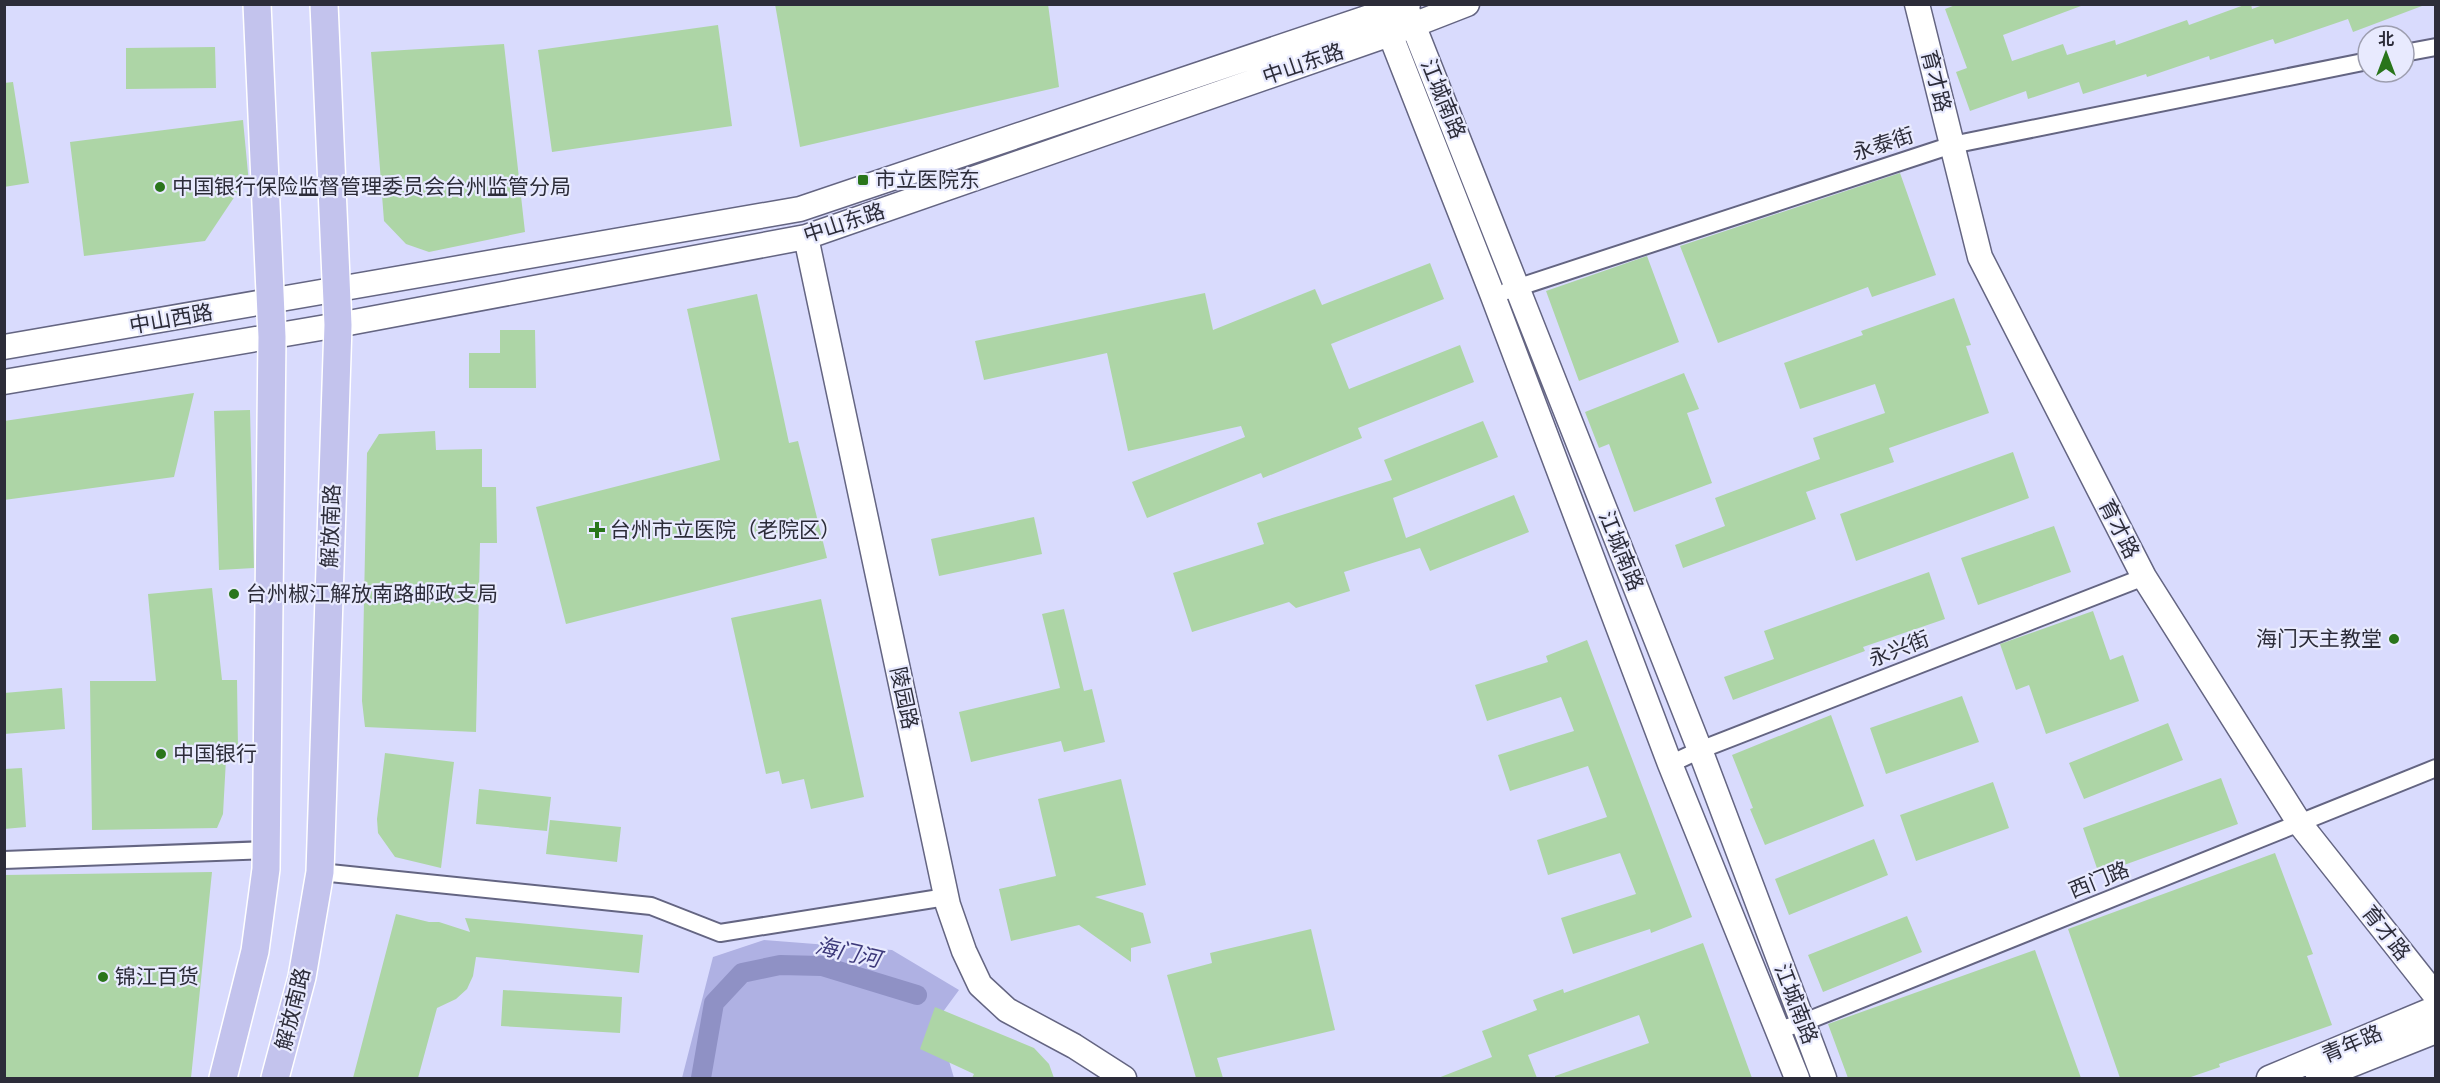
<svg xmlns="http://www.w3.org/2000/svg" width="2440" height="1083" font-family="Jost,'Noto Sans SC',sans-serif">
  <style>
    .green { fill: #afb1e3 }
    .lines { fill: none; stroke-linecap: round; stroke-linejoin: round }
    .canal { stroke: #8f91c5; stroke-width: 20 }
    .building { fill: #add5a6 }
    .street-casing { stroke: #646582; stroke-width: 20 }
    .secondary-casing { stroke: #646582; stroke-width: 27 }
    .primary-casing { stroke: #fff; stroke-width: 30 }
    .street { stroke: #fff; stroke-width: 16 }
    .secondary { stroke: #fff; stroke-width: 24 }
    .primary { stroke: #c3c3ed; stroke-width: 27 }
    .poi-dot { fill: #29751b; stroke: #e8eafe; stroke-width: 2 }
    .labels { text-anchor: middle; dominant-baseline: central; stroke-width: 4.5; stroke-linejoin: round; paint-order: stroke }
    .street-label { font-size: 21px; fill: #2c2c39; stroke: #e8eafe }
    .poi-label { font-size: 21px; fill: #2c2c39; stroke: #e8eafe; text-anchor: start }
    .water-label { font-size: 22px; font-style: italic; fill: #3e3a7b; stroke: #e8eafe }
  </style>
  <rect width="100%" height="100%" fill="#d9dbfd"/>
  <!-- green -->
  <path class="green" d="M764,940L892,950L959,990L937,1020L954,1078H682L713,957Z"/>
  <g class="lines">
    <!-- canal -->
    <path class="canal" d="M701,1078L714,1003L742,973L780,965L822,966L917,995"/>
  </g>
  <!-- building -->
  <path class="building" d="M775,4H1048L1059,87L800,147Z
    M1958,4H2080L2081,6L2003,35L2012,61L2063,44L2067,55L2115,40L2116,45L2187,20L2189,25L2247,4H2251L2252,9L2266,4L2422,6L2353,32L2348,19L2275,44L2273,39L2210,60L2209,56L2147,77L2146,74L2083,94L2079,82L2028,99L2026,91L1970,111L1956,72L1967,68L1945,9Z
    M718,25L732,126L552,152L538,50Z
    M504,44L525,232L429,252L406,244L384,221L371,52Z
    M215,47L216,88L126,89V48Z
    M13,82L29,183L4,187V83Z
    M243,120L249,184L239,190L205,241L84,256L70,142Z
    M1900,173L1936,275L1872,297L1868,287L1718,343L1680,246Z
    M1647,256L1679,342L1579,381L1546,291Z
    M1430,263L1444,299L1331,344L1349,389L1460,345L1474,382L1358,428L1362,438L1263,478L1261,473L1147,518L1132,482L1245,437L1241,426L1128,451L1107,353L984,380L975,341L1205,293L1213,330L1315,289L1322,305Z
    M757,294L789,443L798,441L827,558L566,624L536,507L720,460L687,309Z
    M1954,298L1971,345L1966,346L1989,413L1889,448L1894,462L1806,492L1816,519L1683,568L1675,545L1725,526L1715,498L1820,459L1813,438L1885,413L1875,384L1800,409L1784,363L1863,335L1861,331Z
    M500,330H535L536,388H469V353H500Z
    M1684,373L1699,409L1687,413L1712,483L1634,512L1609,444L1599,448L1585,412Z
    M194,393L174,477L4,500V421Z
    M250,410L254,568L219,570L214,411Z
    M1483,421L1498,457L1393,498L1406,538L1514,495L1529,532L1430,571L1420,548L1344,572L1350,591L1296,608L1289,602L1192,632L1173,573L1264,544L1257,523L1392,480L1384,460Z
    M435,431L436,450L482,449V487H496L497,543H480L476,732L365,727L362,701L367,453L379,434Z
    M2013,452L2029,498L1856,561L1840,514Z
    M1034,517L1042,554L939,576L931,539Z
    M2054,526L2071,572L1978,605L1961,558Z
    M1929,572L1945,619L1863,647L1865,651L1733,700L1724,677L1774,659L1764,631Z
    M212,588L222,680H237L238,749L226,759L223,814L217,828L92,830L90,681H156L148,594Z
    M821,599L864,797L811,809L804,779L782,784L779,771L766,774L731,618Z
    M1064,609L1084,691L1092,689L1105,742L1064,752L1061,741L971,762L959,712L1060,688L1042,614Z
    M2093,611L2110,660L2123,655L2139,701L2046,734L2029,685L2016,690L2000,644Z
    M1587,640L1692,917L1651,933L1650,929L1573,954L1561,918L1636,894L1620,853L1548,875L1537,840L1607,817L1588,766L1510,791L1498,755L1574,731L1561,697L1487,721L1475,685L1548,662L1546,656Z
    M62,688L65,729L4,734V693Z
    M1962,696L1979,742L1886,774L1870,728Z
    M1831,715L1864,806L1765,845L1750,809L1753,808L1732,755Z
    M2168,723L2183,760L2084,799L2069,763Z
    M385,753L454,762L441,868L395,857L378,833L377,819Z
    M22,768L26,827L4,829V769Z
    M2221,778L2238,824L2099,874L2083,828Z
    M1121,779L1146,885L1095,897L1143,913L1151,943L1131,948V962L1079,925L1011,941L999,889L1056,876L1038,799Z
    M1993,782L2009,828L1916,861L1900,815Z
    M479,789L551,797L547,831L476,824Z
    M550,820L621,827L617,862L546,854Z
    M1874,839L1888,875L1789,915L1775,879Z
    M2275,853L2313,954L2307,956L2332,1025L2219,1064L2220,1067L2188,1078H2120L2068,929Z
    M212,872L191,1078H4V875Z
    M396,914L429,922H439L470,932L465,918L643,935L639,973L476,957L473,976L467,989L456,999L437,1008L418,1078H353Z
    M1907,916L1922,952L1823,992L1808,955Z
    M1311,929L1335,1030L1217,1058L1223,1078H1196L1167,975L1212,963L1210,953Z
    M1703,943L1752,1078H1555V1076L1649,1043L1639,1015L1528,1055L1537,1078H1438L1492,1057L1482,1031L1537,1010L1533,1000L1563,989L1564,993Z
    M2035,950L2081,1078H1848L1828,1024Z
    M503,990L622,997L620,1033L501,1026Z
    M935,1007L1034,1048L1049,1064L1054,1078H972L974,1074L920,1049Z"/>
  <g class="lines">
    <!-- street casing -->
    <g class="street-casing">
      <path id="street" d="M2404,53L2436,47
        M1507,291L1952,145L2368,61
        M1670,764L1700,750L2144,577
        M4,860L266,850
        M320,872L651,906L720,933L946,897
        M1778,1030L1802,1023L2436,768"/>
    </g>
    <!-- secondary casing -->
    <g class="secondary-casing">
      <path id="secondary" d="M1917,4L1980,257L2144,577L2300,824L2436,996
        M1408,12L1700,750L1824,1078
        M1385,21L1493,296L1670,764L1797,1078
        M806,237L948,905L964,951L980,985L1007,1010L1074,1046L1124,1078
        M4,347L800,209L1408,4
        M4,382L338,325L806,237L1390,34L1467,4
        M2269,1078L2436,1008
        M2318,1078L2436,1031"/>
    </g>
    <!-- primary casing -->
    <g class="primary-casing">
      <path id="primary" d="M223,1078L255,951L266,869L272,337L257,4
        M275,1078L302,977L320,872L338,325L324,4"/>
    </g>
    <!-- street -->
    <use href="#street" class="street"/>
    <!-- secondary -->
    <use href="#secondary" class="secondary"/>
    <!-- primary -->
    <use href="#primary" class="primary"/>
  </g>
  <!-- markers -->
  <g class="poi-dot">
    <rect x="857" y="174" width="12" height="12" rx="3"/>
    <circle cx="160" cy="187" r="6"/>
    <path d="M594 521h6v6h6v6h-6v6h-6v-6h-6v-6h6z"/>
    <circle cx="234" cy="594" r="6"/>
    <circle cx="2394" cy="639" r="6"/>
    <circle cx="161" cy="754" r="6"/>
    <circle cx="103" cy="977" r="6"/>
  </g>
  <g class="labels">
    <!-- street labels -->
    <g class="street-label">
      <text transform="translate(1303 64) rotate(-19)">中山东路</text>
      <text transform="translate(1936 81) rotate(76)">育才路</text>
      <text transform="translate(1443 99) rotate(68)">江城南路</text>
      <text transform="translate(1883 144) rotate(-18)">永泰街</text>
      <text transform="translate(844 223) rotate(-18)">中山东路</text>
      <text transform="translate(171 319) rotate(-10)">中山西路</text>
      <text transform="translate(331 526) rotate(-88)">解放南路</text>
      <text transform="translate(2119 529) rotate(63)">育才路</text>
      <text transform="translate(1621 551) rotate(68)">江城南路</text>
      <text transform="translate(1899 649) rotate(-21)">永兴街</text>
      <text transform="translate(904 698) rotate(78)">陵园路</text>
      <text transform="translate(2099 880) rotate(-22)">西门路</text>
      <text transform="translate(2386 933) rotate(52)">育才路</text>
      <text transform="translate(1796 1004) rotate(69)">江城南路</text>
      <text transform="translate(293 1009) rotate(-76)">解放南路</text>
      <text transform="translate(2352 1044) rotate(-23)">青年路</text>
    </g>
    <!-- poi labels -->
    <g class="poi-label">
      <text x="875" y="180">市立医院东</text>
      <text x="172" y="187">中国银行保险监督管理委员会台州监管分局</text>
      <text x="610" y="530">台州市立医院（老院区）</text>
      <text x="246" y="594">台州椒江解放南路邮政支局</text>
      <text x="2382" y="639" text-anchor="end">海门天主教堂</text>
      <text x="173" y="754">中国银行</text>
      <text x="115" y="977">锦江百货</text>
    </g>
    <!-- water labels -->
    <g class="water-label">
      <text transform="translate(848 952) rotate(13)">海门河</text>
    </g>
  </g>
  <!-- border -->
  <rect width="2440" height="1083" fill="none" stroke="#2c2c39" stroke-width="12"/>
  <!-- north arrow -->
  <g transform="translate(2386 54)"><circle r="28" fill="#e8eafe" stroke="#9d9eaf" stroke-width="1.5"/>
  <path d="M0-4.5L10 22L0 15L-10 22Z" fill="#29751b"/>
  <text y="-9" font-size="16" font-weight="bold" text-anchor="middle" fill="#2c2c39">北</text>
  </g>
</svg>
